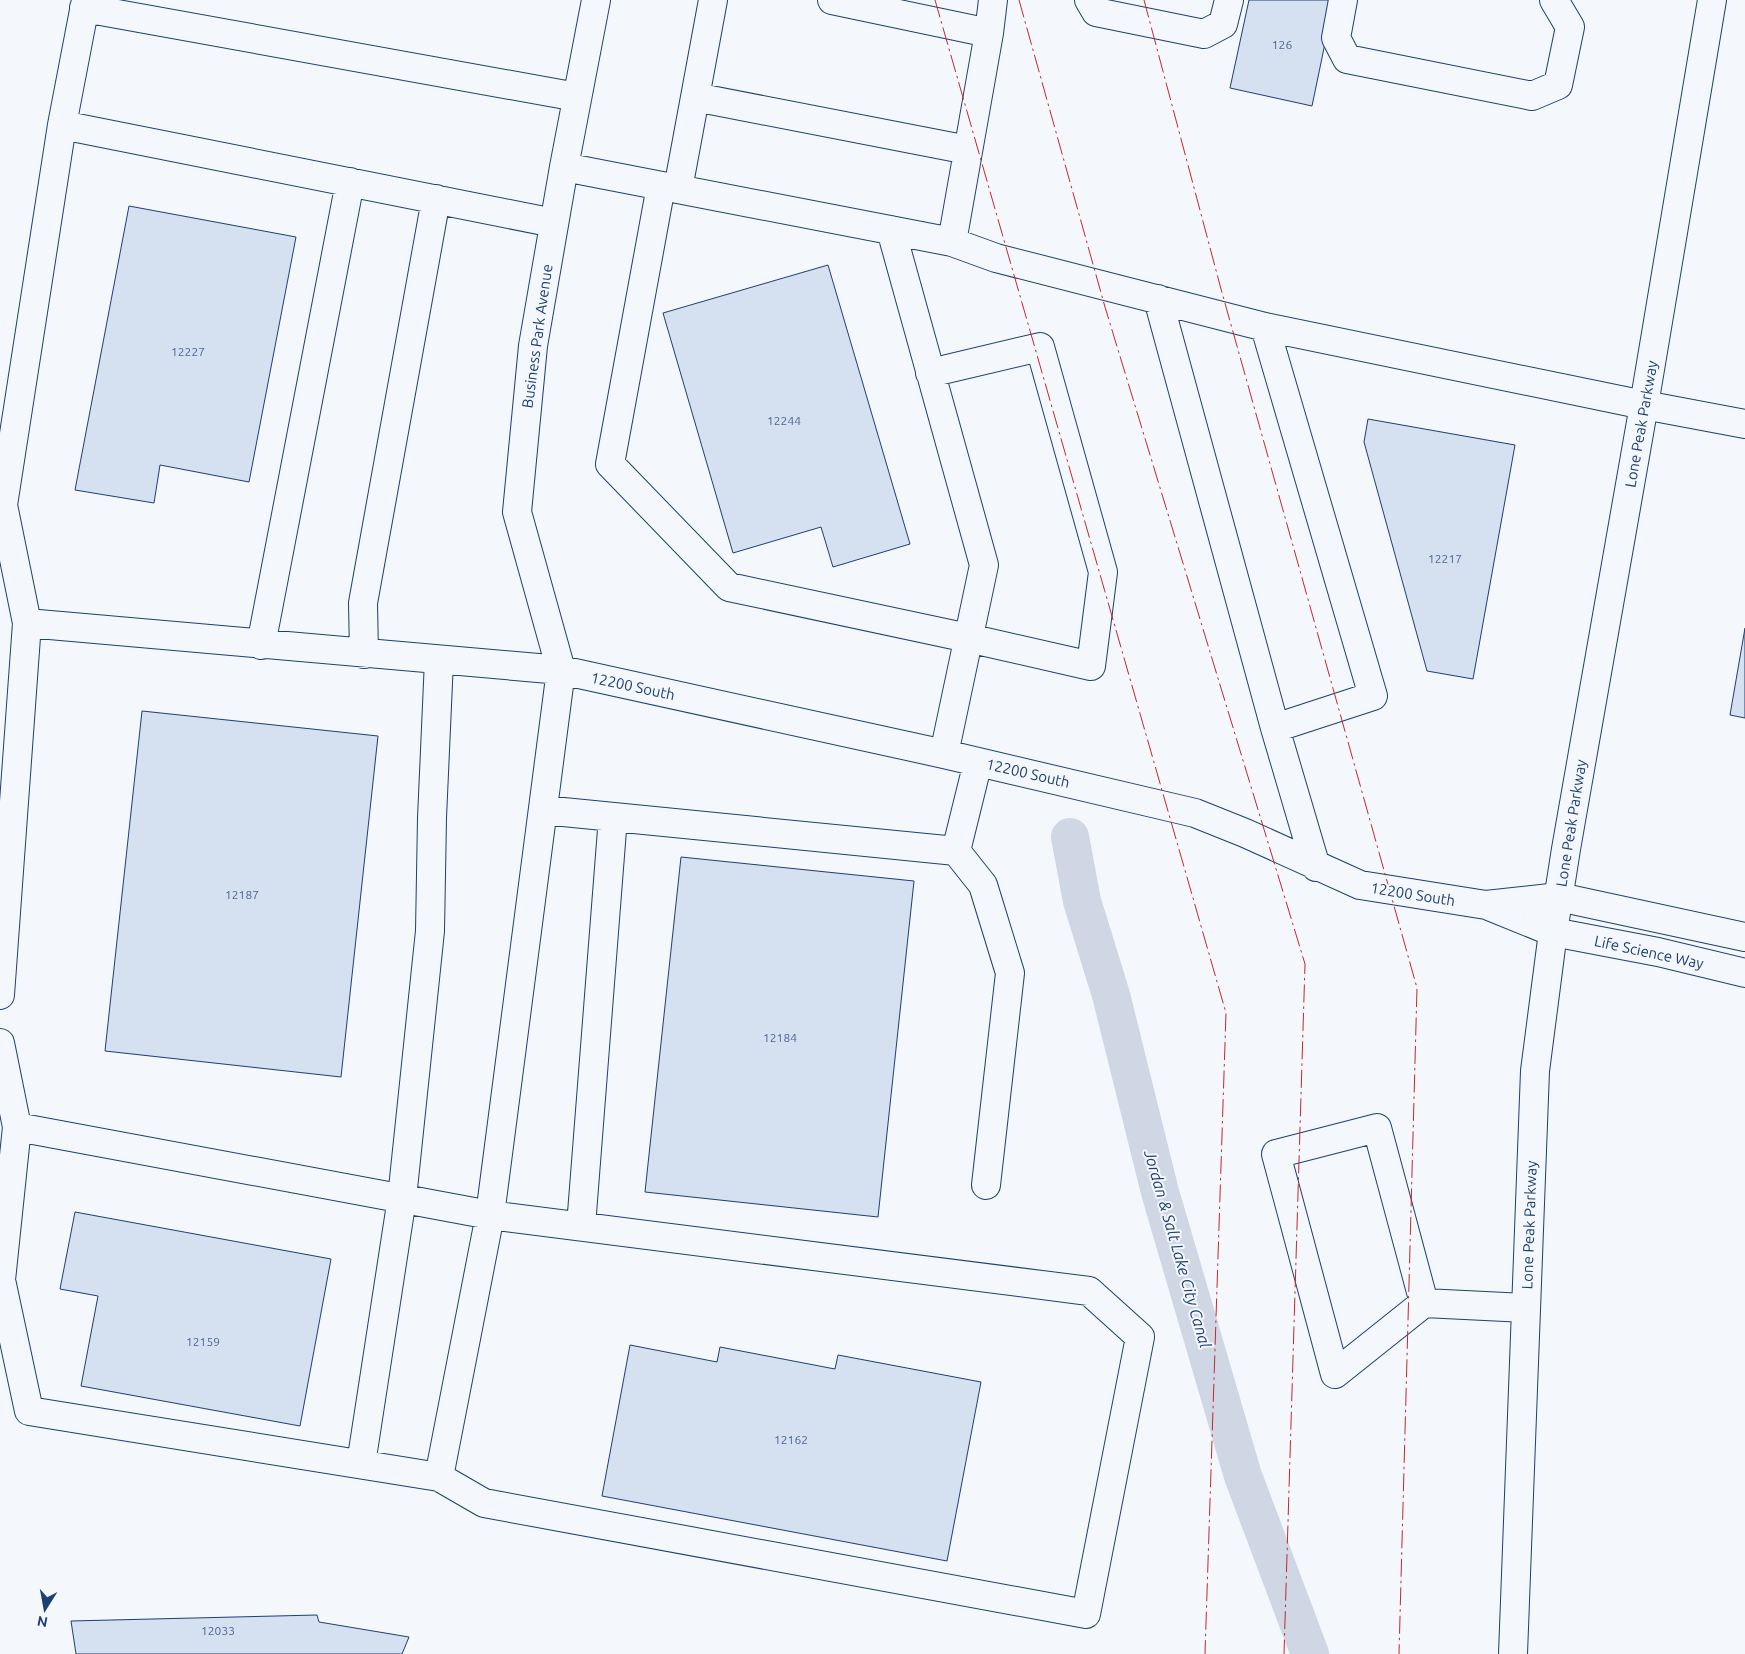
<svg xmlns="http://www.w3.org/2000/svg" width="1745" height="1654" font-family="Ubuntu,sans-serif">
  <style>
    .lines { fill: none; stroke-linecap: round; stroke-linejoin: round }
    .canal { stroke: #cfd7e4; stroke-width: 38 }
    .building { fill: #d5e0f0; stroke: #1d3f73 }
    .minor-casing { stroke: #1d3f73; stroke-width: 30 }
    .major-casing { stroke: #1d3f73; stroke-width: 30 }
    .minor { stroke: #f4f7fb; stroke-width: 28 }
    .major { stroke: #f4f7fb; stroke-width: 28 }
    .power { stroke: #c62828; stroke-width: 1; stroke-dasharray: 18 4 2.5 4; stroke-linecap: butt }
    .labels { text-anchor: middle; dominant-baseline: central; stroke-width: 4; stroke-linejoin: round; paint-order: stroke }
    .number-label { font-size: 12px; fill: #4b6792 }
    .street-label { font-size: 15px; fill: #1d3f73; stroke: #f4f7fb }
    .water-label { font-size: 16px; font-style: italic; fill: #1d3f73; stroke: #f4f7fb }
  </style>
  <rect width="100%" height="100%" fill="#f4f7fb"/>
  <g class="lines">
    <!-- canal -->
    <path class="canal" d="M1070,837L1082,901L1111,995L1160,1192L1210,1363L1243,1476L1310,1654"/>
  </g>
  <!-- building -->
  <path class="building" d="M1249,0H1334L1312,106L1230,88Z
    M129,206L296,237L249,482L160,465L154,503L75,490Z
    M828,265L910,544L833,567L821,527L733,553L663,313Z
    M1368,419L1515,445L1473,679L1427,671L1364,442Z
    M1745,628V718L1730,715Z
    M142,711L378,736L341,1077L105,1051Z
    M681,857L914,881L878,1217L645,1192Z
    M75,1212L331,1259L300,1426L81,1386L98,1296L60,1289Z
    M630,1345L717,1362L720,1347L835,1369L838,1355L981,1382L947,1561L602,1496Z
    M317,1615L319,1622L409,1637L402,1654H76L71,1621Z"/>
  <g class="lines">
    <!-- minor casing -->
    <g class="minor-casing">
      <path id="minor" d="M832,0L989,33
        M1089,0L1096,12L1204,34L1223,24L1229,0
        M1343,0L1336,38L1347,59L1532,96L1558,85L1570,27L1554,0
        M84,8L577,97
        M695,97L968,150
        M62,125L86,0
        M564,167L952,242L996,258L1265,327L1644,405L1745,424
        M661,186L610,464L729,587L968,638L1091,666L1103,572L1040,347L930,373
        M678,189L713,0
        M891,230L984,565L944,754
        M952,242L989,33L993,0
        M1158,299L1275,728L1316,867
        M1265,327L1373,696L1275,728
        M27,623L561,670L944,754L1195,813L1245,833L1360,885L1486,905L1559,897L1745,937
        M261,645L350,182
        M364,654L363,603L436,199
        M543,810L956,851L983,885L1010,973L986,1185
        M956,851L978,762
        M1489,906L1553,932L1658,952L1745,973
        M0,995L27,623L3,505L62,125L554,223
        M0,1043L17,1127L490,1215L1089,1291L1140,1337L1086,1614L484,1503L439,1477
        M17,1127L1,1280L29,1411L439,1477L490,1215L561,670L517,512L533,346L564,167L596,0
        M581,1226L613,817
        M1424,1303L1377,1128L1276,1154L1335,1374L1424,1303L1526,1308
        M361,1464L402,1198L430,931L432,818L439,660"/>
    </g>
    <!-- major casing -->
    <g class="major-casing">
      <path id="major" d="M1513,1654L1535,1071L1553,932L1566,849L1644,405L1712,0"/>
    </g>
    <!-- minor -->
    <use href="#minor" class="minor"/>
    <!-- major -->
    <use href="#major" class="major"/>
    <!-- power -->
    <path class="power" d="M935,0L1226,1013L1205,1654
      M1019,0L1105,307L1305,964L1284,1654
      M1144,0L1221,289L1417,988L1399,1654"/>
  </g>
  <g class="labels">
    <!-- number labels -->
    <g class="number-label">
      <text x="1282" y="44">126</text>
      <text x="188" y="351">12227</text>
      <text x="784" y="420">12244</text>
      <text x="1445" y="558">12217</text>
      <text x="242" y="894">12187</text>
      <text x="780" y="1037">12184</text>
      <text x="203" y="1341">12159</text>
      <text x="791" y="1439">12162</text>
      <text x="218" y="1630">12033</text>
    </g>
    <!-- street labels -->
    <g class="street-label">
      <text transform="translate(537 336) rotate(-82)">Business Park Avenue</text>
      <text transform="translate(1641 424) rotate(-80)">Lone Peak Parkway</text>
      <text transform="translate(633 686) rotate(12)">12200 South</text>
      <text transform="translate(1028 773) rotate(13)">12200 South</text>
      <text transform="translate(1571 823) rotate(-81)">Lone Peak Parkway</text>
      <text transform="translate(1413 894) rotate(9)">12200 South</text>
      <text transform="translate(1649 952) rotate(12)">Life Science Way</text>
      <text transform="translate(1529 1225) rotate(-88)">Lone Peak Parkway</text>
    </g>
    <!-- water labels -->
    <g class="water-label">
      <text transform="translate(1178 1249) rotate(74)">Jordan &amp; Salt Lake City Canal</text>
    </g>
  </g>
  <!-- north arrow -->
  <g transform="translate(45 1609) rotate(191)" stroke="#f4f7fb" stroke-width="4" paint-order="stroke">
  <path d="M0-4L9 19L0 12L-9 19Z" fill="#1d3f73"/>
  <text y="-8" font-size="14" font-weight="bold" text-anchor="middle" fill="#1d3f73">N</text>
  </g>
</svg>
